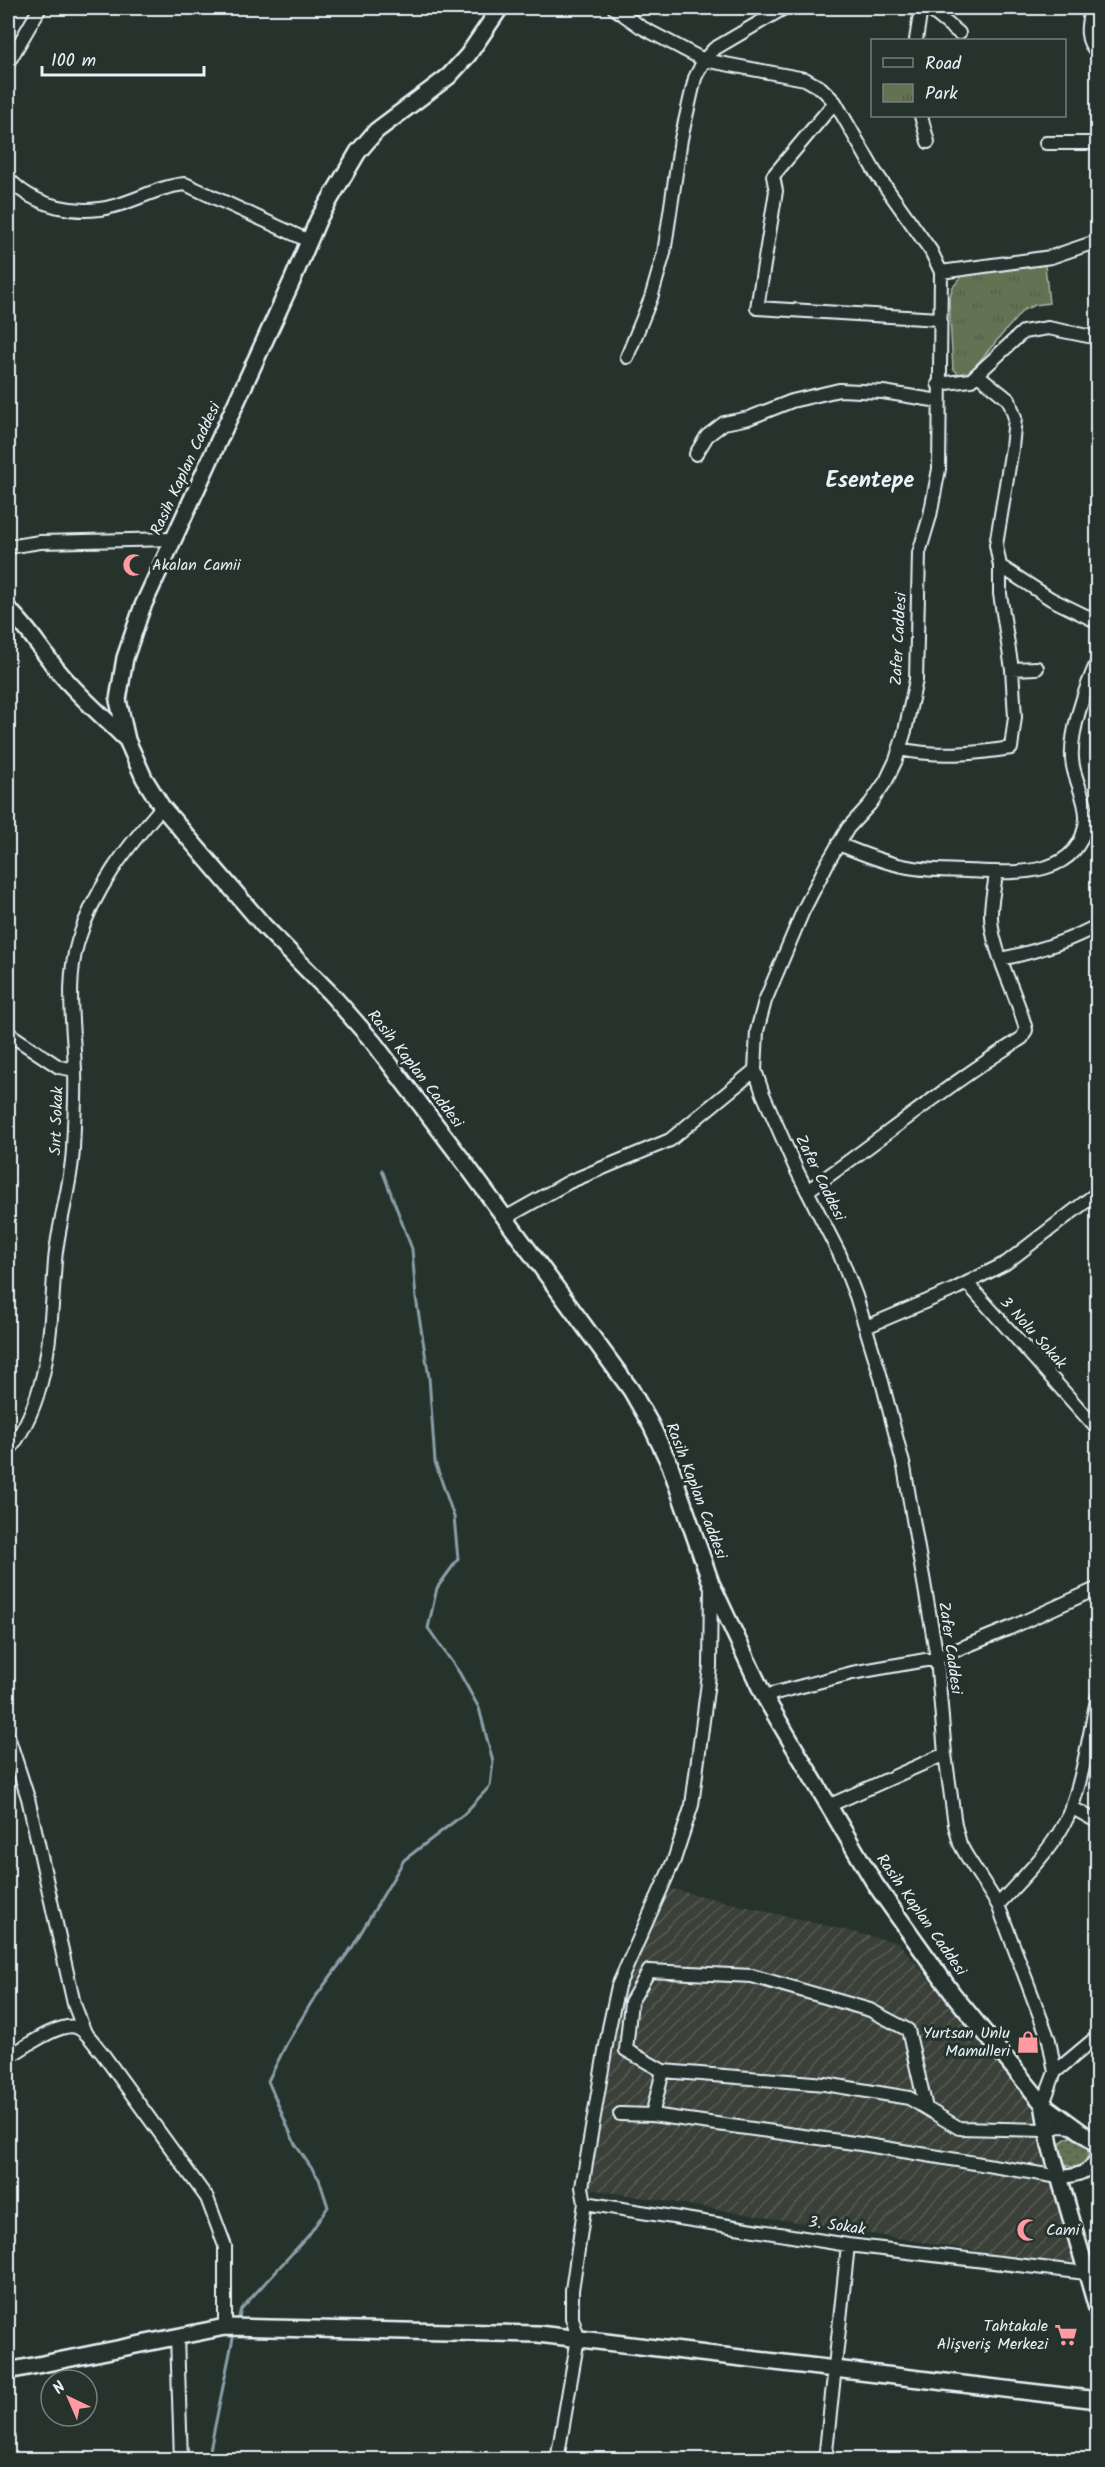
<svg xmlns="http://www.w3.org/2000/svg" width="1105" height="2467" font-family="Kalam,sans-serif">
  <style>
    .industrial { fill: url(#industrial-furrows) }
    .grass { fill: url(#grass-dots); stroke: #a6b2a6; stroke-width: 1.5 }
    .park { fill: url(#park-tufts); stroke: #a6b2a6; stroke-width: 1.5 }
    .lines { fill: none; stroke-linecap: round; stroke-linejoin: round }
    .stream { stroke: #8a9fa8; stroke-width: 3 }
    .minor-casing { stroke: #e8f1f8; stroke-width: 16 }
    .tertiary-casing { stroke: #e8f1f8; stroke-width: 20 }
    .minor { stroke: #26332d; stroke-width: 12 }
    .tertiary { stroke: #26332d; stroke-width: 15 }
    .labels { text-anchor: middle; dominant-baseline: central; stroke-width: 6; stroke-linejoin: round; paint-order: stroke }
    .street-label { font-size: 16px; fill: #e8f1f8; stroke: #26332d }
    .poi-label { font-size: 16px; fill: #e8f1f8; stroke: #26332d; text-anchor: start }
    .district-label { font-size: 22px; font-weight: bold; fill: #e8f1f8; stroke: #26332d }
  </style>
  <defs>
    <pattern id="industrial-furrows" width="10" height="10" patternUnits="userSpaceOnUse" patternTransform="scale(1.5)"><rect width="10" height="10" fill="#3a4138"/><path d="M-1 1l2-2M0 10L10 0M9 11l2-2" fill="none" stroke="#565d56"/></pattern>
    <pattern id="grass-dots" width="8" height="8" patternUnits="userSpaceOnUse" patternTransform="scale(1.5)"><rect width="8" height="8" fill="#647253"/><path d="M2 2h.1M6 6h.1" fill="none" stroke="#545b4e" stroke-width="1.8" stroke-linecap="round"/></pattern>
    <pattern id="park-tufts" width="24" height="20" patternUnits="userSpaceOnUse" patternTransform="scale(1.5)"><rect width="24" height="20" fill="#647253"/><path d="M3 7l-1-3M5 7V3M7 7l1-3M15 17l-1-3M17 17v-4M19 17l1-3" fill="none" stroke="#545b4e"/></pattern>
  </defs>
  <rect width="100%" height="100%" fill="#26332d"/>
  <filter id="ink" filterUnits="userSpaceOnUse"><feTurbulence type="fractalNoise" baseFrequency=".0167" numOctaves="2"/><feDisplacementMap in="SourceGraphic" scale="12" xChannelSelector="R" yChannelSelector="G"/><feConvolveMatrix kernelMatrix="1 2 1 2 8 2 1 2 1" color-interpolation-filters="sRGB"/></filter>
  <g filter="url(#ink)">
    <!-- industrial -->
    <path class="industrial" d="M668,1888L899,1943L1030,2102L1078,2267L589,2189L625,1987Z"/>
    <!-- grass -->
    <path class="grass" d="M1058 2152a15 15 0 1 1 30 0a15 15 0 1 1-30 0Z"/>
    <!-- park -->
    <path class="park" d="M1045,265L1049,303L1035,305L1023,310L970,372L959,374L953,369L949,301L952,288L963,275Z"/>
    <g class="lines">
      <!-- stream -->
      <path class="stream" d="M237,2324L241,2309L308,2236L328,2207L319,2179L295,2144L268,2081L287,2043L311,2003L353,1946L404,1860L464,1814L490,1786L493,1762L479,1708L459,1672L428,1628L437,1588L458,1559L454,1517L435,1462L429,1377L416,1298L412,1249L382,1170
        M208,2460L234,2333"/>
      <!-- minor casing -->
      <g class="minor-casing">
        <path id="minor" d="M614,8L641,27L704,60L805,79L821,88L835,102L875,172L931,251L941,272L939,469L930,516L919,553L916,680L905,731L896,760L886,781L870,804L848,828L828,862L803,911L765,1001L757,1031L755,1070L763,1094L796,1169L840,1255L856,1296L880,1374L904,1467L937,1658L945,1754L955,1825L960,1844L966,1855L998,1905L1049,2040L1055,2072L1043,2104
          M928,8L959,33
          M1091,8C1088,23 1083,41 1098,52
          M916,40L921,8
          M8,63L40,8
          M835,102L773,176L776,191L757,308L939,319
          M921,116L928,142
          M1046,143H1098
          M8,178C34,207 78,216 114,206C138,200 160,186 185,184L309,241
          M941,272L1051,257L1098,241
          M627,357L651,298L664,253L681,139L695,78L704,60L714,49L784,8
          M978,375L1009,400L1015,418L1012,448L996,545L1000,566V594L1012,669L1037,668
          M938,384L971,380L1023,332L1048,328L1098,338
          M696,454L707,436L724,423L749,418L792,401L839,390L883,392L939,401
          M8,547L40,542L174,539
          M1000,566L1051,599L1098,622
          M899,749C937,757 974,754 1011,748L1015,717L1012,669
          M838,844C859,852 881,862 903,866C924,871 946,870 967,871C1011,873 1081,880 1086,819C1087,801 1076,783 1073,766C1067,738 1086,686 1098,660
          M1001,959C1034,952 1068,942 1098,925
          M8,1033L59,1067L75,1070
          M807,1191C879,1141 947,1085 1022,1038L1026,1030C1018,995 990,948 991,914C991,900 995,886 996,872
          M505,1218L569,1182L670,1140L755,1070
          M967,1283L1098,1430
          M866,1327L953,1290L1006,1263L1093,1196
          M8,1452C51,1396 50,1328 55,1261C58,1224 71,1187 73,1149C74,1123 76,1097 75,1072C74,1028 65,984 78,941C94,889 127,847 162,807
          M764,1696L852,1673L937,1658L1010,1628L1098,1588
          M8,1736L28,1798L74,2004L85,2033
          M828,1806L945,1754
          M1071,1807L1098,1822
          M998,1905C1020,1880 1047,1855 1063,1826C1081,1795 1089,1733 1098,1696
          M8,2057C22,2049 59,2022 76,2027C86,2030 95,2045 102,2053L207,2198L225,2246V2327
          M663,2071L626,2050L631,2002L649,1971L752,1976L870,2010L908,2030L926,2108
          M1055,2072L1098,2036
          M620,2114L652,2115
          M1074,2127L1059,2126L1047,2130L959,2128L909,2098L825,2084L663,2071L652,2115L861,2144L1059,2177C1076,2176 1091,2173 1098,2155
          M585,2203L848,2245L1086,2273
          M177,2336L181,2460
          M557,2460L578,2338L572,2318V2290L585,2203L582,2187L609,2028L618,1986L674,1860L692,1805L710,1667L711,1587
          M825,2460L848,2245"/>
      </g>
      <!-- tertiary casing -->
      <g class="tertiary-casing">
        <path id="tertiary" d="M500,8L468,55L449,76L376,131L358,152L319,218L292,281L142,608L125,658L118,700L127,740L144,778L162,807L263,925L331,994L374,1043L470,1170L631,1390L651,1425L670,1465L711,1583L764,1696L875,1884L953,1994L1043,2104L1088,2137L1098,2147
          M8,609C27,626 39,647 55,667C76,694 103,716 127,740
          M1043,2104L1050,2145L1098,2312
          M8,2371L225,2327L538,2334L1098,2400"/>
      </g>
      <!-- minor -->
      <use href="#minor" class="minor"/>
      <!-- tertiary -->
      <use href="#tertiary" class="tertiary"/>
    </g>
  </g>
  <!-- icons -->
  <defs>
    <g id="mosque-bare" transform="scale(1.8)"><path d="M3.5-4.9A6 6 0 1 0 3.5 4.9A5 5 0 1 1 3.5-4.9Z" fill="#ff9aa2" stroke="#26332d" stroke-width="2.5" paint-order="stroke"/></g>
    <g id="shop-bare" transform="scale(1.8)"><path d="M-5-2.5h2.3a2.7 3.5 0 0 1 5.4 0H5L5.5 6h-11ZM-1.5-2.5h3a1.5 2.3 0 0 0-3 0Z" fill="#ff9aa2" stroke="#26332d" stroke-width="2.5" paint-order="stroke"/></g>
    <g id="supermarket-bare" transform="scale(1.8)"><path d="M-6-5.5h2.5l.6 2H6L4.5 2H-2.5L-4.4-4H-6ZM-1.5 3.2a1.3 1.3 0 1 0 .1 0ZM3 3.2a1.3 1.3 0 1 0 .1 0Z" fill="#ff9aa2" stroke="#26332d" stroke-width="2.5" paint-order="stroke"/></g>
  </defs>
  <g fill-rule="evenodd">
    <use href="#mosque-bare" x="134" y="565"/>
    <use href="#shop-bare" x="1028" y="2042"/>
    <use href="#mosque-bare" x="1028" y="2230"/>
    <use href="#supermarket-bare" x="1066" y="2335"/>
  </g>
  <g class="labels">
    <!-- street labels -->
    <g class="street-label">
      <text transform="translate(186 469) rotate(-65)">Rasih Kaplan Caddesi</text>
      <text transform="translate(899 639) rotate(-87)">Zafer Caddesi</text>
      <text transform="translate(415 1069) rotate(52)">Rasih Kaplan Caddesi</text>
      <text transform="translate(57 1121) rotate(-88)">Sırt Sokak</text>
      <text transform="translate(820 1178) rotate(64)">Zafer Caddesi</text>
      <text transform="translate(1033 1333) rotate(48)">3 Nolu Sokak</text>
      <text transform="translate(696 1491) rotate(69)">Rasih Kaplan Caddesi</text>
      <text transform="translate(950 1648) rotate(82)">Zafer Caddesi</text>
      <text transform="translate(921 1915) rotate(55)">Rasih Kaplan Caddesi</text>
      <text transform="translate(837 2226) rotate(8)">3. Sokak</text>
    </g>
    <!-- poi labels -->
    <g class="poi-label">
      <text x="152" y="565">Akalan Camii</text>
      <text x="1010" y="2033" text-anchor="end">Yurtsan Unlu<tspan x="1010" dy="18">Mamulleri</tspan></text>
      <text x="1046" y="2230">Cami</text>
      <text x="1048" y="2326" text-anchor="end">Tahtakale<tspan x="1048" dy="18">Alişveriş Merkezi</tspan></text>
    </g>
    <!-- district labels -->
    <g class="district-label">
      <text x="870" y="481">Esentepe</text>
    </g>
  </g>
  <!-- margin -->
  <rect width="1105" height="2467" fill="none" stroke="#26332d" stroke-width="30"/>
  <rect x="15" y="15" width="1075" height="2437" fill="none" stroke="#e8f1f8" stroke-width="2" filter="url(#ink)"/>
  <!-- legend -->
  <rect x="871" y="39" width="195" height="78" fill="#26332d" stroke="#747f7e" stroke-width="1.5"/>
  <rect x="883" y="58" width="30" height="9" fill="#26332d" stroke="#747f7e" stroke-width="1.5"/>
  <text x="925" y="69" font-size="18" fill="#e8f1f8">Road</text>
  <rect x="883" y="84" width="30" height="18" fill="url(#park-tufts)" stroke="#747f7e" stroke-width="1.5"/>
  <text x="925" y="99" font-size="18" fill="#e8f1f8">Park</text>
  <!-- north arrow -->
  <g transform="translate(69 2398) rotate(316)"><circle r="28" fill="#26332d" stroke="#747f7e" stroke-width="1.5"/>
  <path d="M0-4.5L10 22L0 15L-10 22Z" fill="#ff9aa2"/>
  <text y="-9" font-size="16" font-weight="bold" text-anchor="middle" fill="#e8f1f8">N</text>
  </g>
  <!-- scale -->
  <path d="M42 66v9h162v-9" fill="none" stroke="#e8f1f8" stroke-width="3"/>
  <text x="51" y="66" font-size="18" fill="#e8f1f8" stroke="#26332d" stroke-width="4.5" paint-order="stroke">100 m</text>
</svg>
